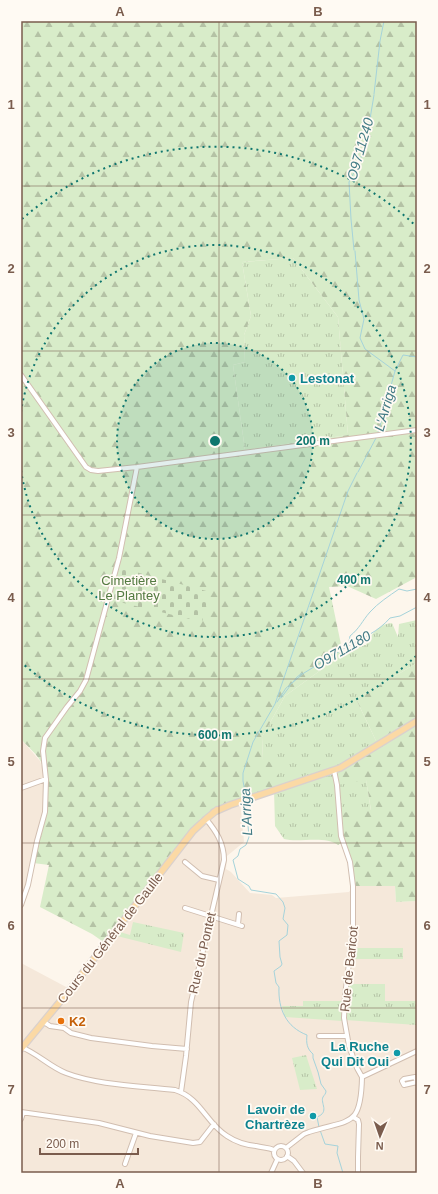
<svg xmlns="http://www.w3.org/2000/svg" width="438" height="1194" font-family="Arial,sans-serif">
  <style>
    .residential { fill: #f5e8da }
    .grass { fill: url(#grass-tufts) }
    .forest { fill: url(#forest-firs); fill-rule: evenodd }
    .cemetery { fill: url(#cemetery-stones) }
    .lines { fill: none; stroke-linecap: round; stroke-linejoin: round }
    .stream { stroke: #a5d3da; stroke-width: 1 }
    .minor-casing { stroke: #d1beb0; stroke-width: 6 }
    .major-casing { stroke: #dad1cd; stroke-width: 8 }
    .minor { stroke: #fff; stroke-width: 4 }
    .major { stroke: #fbd9a5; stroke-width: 5.5 }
    .grid { fill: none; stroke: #7a5c4d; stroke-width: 1; stroke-opacity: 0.55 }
    .ring { fill: none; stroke: #0f766e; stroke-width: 2; stroke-dasharray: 2 4 }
    .culture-dot { fill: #0f9aa8; stroke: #fffaf3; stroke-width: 1.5 }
    .food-dot { fill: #e8710a; stroke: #fffaf3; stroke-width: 1.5 }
    .labels { text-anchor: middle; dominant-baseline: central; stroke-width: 3.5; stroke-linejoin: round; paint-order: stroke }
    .culture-label { font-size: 13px; font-weight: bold; fill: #0d838f; stroke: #fffaf3; text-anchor: end }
    .park-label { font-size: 13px; fill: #537a41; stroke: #fffaf3 }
    .street-label { font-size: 13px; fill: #7a5c4d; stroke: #fffaf3 }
    .food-label { font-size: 13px; font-weight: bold; fill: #c56008; stroke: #fffaf3; text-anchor: start }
    .water-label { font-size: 14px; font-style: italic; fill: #437c86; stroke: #fffaf3 }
    .centre { fill: #0f766e; stroke: #fffaf3; stroke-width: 2 }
    .ring-label { font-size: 12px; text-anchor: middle; font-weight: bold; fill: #0f766e; stroke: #fffaf3; stroke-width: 3.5; stroke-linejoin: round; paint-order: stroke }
    .neatline { fill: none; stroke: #7a5c4d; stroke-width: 1.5 }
    .grid-label { font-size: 13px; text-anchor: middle; font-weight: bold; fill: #7a5c4d }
  </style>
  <defs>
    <pattern id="grass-tufts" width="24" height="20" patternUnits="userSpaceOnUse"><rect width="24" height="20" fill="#d8ecc9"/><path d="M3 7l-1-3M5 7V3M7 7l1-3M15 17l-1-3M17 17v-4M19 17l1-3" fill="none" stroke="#b4c2a5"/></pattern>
    <pattern id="forest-firs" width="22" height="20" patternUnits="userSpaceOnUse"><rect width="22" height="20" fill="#d8ecc9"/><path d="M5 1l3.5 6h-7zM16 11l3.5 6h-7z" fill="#b4c2a5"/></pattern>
    <pattern id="cemetery-stones" width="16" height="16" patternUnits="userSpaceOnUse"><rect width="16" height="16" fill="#d8ecc9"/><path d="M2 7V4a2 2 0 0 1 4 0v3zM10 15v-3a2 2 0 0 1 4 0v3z" fill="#b4c2a5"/></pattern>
  </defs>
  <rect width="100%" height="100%" fill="#fdf6ec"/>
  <!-- residential -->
  <path class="residential" d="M21,739L40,761L46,779V800L33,863L21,905Z
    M240,801L244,842L227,856L226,869L231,872L250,893L272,895L276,898L349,892L353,886H395L396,902L417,901V1173H21V963L68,988L200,819L215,809Z"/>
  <!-- grass -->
  <path class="grass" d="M293,258L338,317L348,435L245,450L233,365L245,362L244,335L251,316L242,262Z
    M417,620V663L356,699L378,745L366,779L371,811L339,814L343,842L338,845C325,835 299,843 284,839L275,826L274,790L263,760L262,737L285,696L343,654L358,645H366C371,634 379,624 392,623L398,637L399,624Z
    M133,922L184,933L181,952L117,936L120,932L130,935Z
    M353,948H403V959H351Z
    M347,984H385V1001H417V1025L345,1020Z
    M303,1001H342V1021L285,1017L282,1006H303Z
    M306,1055L317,1089L300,1090L292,1058Z"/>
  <!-- forest -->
  <path class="forest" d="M21,21H417V577L376,599L347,586L329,587L343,654L285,696L262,737L263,760L277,764L280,788L215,809L200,819L105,943L92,934L40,907L49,865L33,863C40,832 54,792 41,762C37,754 27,746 21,739ZM293,258L338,317L348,435L245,450L233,365L245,362L244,335L251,316L242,262Z
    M417,663V901L396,902L395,886H353L352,872L343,842L339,813L371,810L366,780L337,785L334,770L378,745L356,699Z"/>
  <!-- cemetery -->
  <path class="cemetery" d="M117,567L210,592L202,622L107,599Z"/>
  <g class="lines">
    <!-- stream -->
    <path class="stream" d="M374,94L380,41L384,21
      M354,250L351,219L349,182L360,161L368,131L374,95
      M355,251L359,300L364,319L360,338L365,349L395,371
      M378,433L395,371L403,355L417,357
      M358,472L376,438
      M348,646C363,638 379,631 390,618L400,616L417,607
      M293,682L297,677L302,673
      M281,698L290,686
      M277,702L286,688L304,673L348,646L350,636C360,628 362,621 370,612C378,603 389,596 399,589L407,591L417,589
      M246,797L243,781V773L253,742L275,704L348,491L357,473
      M246,802L249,837L246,845L240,849L238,856L233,860L238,879L249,886L251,890L276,894L283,902L285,908L283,919L288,925L287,935L279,941L280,957L282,964L281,966L274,971L276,983L279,987C278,1009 286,1027 307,1035C306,1043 307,1049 313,1054V1058L318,1072L321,1084L326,1091C326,1094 324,1095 323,1097C320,1103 330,1112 317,1117L319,1127
      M320,1130L325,1144L338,1146L337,1153L343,1173"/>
    <!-- minor casing -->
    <g class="minor-casing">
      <path id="minor" d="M21,375L86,467L91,470L98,471L137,467L417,430
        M334,770L337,785L341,836L350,862L353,886V930L345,996L344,1018L349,1046L357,1068L362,1077
        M21,788L46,779
        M185,862L202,876L219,880
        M21,905L28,885L37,841L45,812L46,780L43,751L45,738L67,707L80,691L86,680L119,558L137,467
        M185,908L242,926
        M238,924L239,914
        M44,1022L50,1026L64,1028L71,1033L91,1038L152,1046L187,1049
        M319,1036H346
        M21,1047C37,1053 50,1067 66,1073C97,1085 141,1086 175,1090C201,1098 206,1123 227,1136C236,1142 246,1145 256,1146C263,1148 268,1147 274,1150
        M362,1077L417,1051
        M417,1082L404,1085L402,1081L404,1079L415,1077L417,1082V1083
        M181,1092L186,1056L191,1002L224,860C224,843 216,831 206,819
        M21,1112L99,1123L150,1136L193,1143L200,1142L214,1124
        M353,1117L358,1120L359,1124L358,1157V1173
        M21,1119L23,1113
        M274 1153a7 7 0 1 1 14 0a7 7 0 1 1-14 0Z
        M286,1148L304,1134L309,1132C350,1119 361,1128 362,1077
        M287,1156L294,1161L303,1173
        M125,1164L136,1133
        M271,1173L277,1160"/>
    </g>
    <!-- major casing -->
    <g class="major-casing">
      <path id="major" d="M214,812L230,805L340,768L417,721
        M21,1049L68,992L193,831L206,819L217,810"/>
    </g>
    <!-- minor -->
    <use href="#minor" class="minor"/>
    <!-- major -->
    <use href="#major" class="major"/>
  </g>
  <!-- grid -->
  <path class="grid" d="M219,21V1173M21,186H417M21,351H417M21,515H417M21,679H417M21,843H417M21,1008H417"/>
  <!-- distance rings -->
  <circle cx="215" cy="441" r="98" fill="#0f766e" fill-opacity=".12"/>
  <g class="ring">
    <circle cx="215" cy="441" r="98"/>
    <path d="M21 412A196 196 0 1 1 21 470"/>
    <path d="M416 656A294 294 0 0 1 22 663M22 219A294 294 0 0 1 416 226"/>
  </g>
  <!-- markers -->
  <g class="culture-dot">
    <circle cx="292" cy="378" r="4"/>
    <circle cx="397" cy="1053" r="4"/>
    <circle cx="313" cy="1116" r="4"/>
  </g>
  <circle class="food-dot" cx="61" cy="1021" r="4"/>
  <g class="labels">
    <!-- culture labels -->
    <g class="culture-label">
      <text x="300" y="378" text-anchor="start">Lestonat</text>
      <text x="389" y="1046">La Ruche<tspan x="389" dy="15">Qui Dit Oui</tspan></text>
      <text x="305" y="1109">Lavoir de<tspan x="305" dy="15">Chartrèze</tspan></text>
    </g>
    <!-- park labels -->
    <g class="park-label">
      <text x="129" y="580">Cimetière<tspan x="129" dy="15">Le Plantey</tspan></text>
    </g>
    <!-- street labels -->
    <g class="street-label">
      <text transform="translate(110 938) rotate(-52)">Cours du Général de Gaulle</text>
      <text transform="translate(202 953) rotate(-77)">Rue du Pontet</text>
      <text transform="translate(349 969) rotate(-84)">Rue de Baricot</text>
    </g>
    <!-- food labels -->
    <g class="food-label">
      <text x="69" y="1021">K2</text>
    </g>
    <!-- water labels -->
    <g class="water-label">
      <text transform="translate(360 149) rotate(-74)">O9711240</text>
      <text transform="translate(385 408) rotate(-74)">L'Arriga</text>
      <text transform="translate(342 650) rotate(-30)">O9711180</text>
      <text transform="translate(246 812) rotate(-93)">L'Arriga</text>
    </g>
  </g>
  <circle cx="215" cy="441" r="6" class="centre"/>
  <g class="ring-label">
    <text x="313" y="445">200 m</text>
    <text x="354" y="584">400 m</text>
    <text x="215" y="739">600 m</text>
  </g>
  <!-- border -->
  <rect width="438" height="1194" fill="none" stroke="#fffaf3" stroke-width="44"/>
  <!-- north arrow -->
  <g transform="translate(380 1136) rotate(182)" stroke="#fffaf3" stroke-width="3" paint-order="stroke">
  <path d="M0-3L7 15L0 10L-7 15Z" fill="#7a5c4d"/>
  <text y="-6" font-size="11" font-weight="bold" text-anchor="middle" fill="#7a5c4d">N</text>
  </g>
  <!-- scale -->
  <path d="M40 1148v6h98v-6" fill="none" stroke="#7a5c4d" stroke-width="2"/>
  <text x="46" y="1148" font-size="12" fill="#7a5c4d" stroke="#fffaf3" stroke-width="3" paint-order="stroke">200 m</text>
  <rect x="22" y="22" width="394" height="1150" class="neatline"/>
  <g class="grid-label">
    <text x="120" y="16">A</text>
    <text x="318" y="16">B</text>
    <text x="11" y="109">1</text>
    <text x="427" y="109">1</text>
    <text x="11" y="273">2</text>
    <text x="427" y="273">2</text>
    <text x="11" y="437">3</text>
    <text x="427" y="437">3</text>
    <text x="11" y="602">4</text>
    <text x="427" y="602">4</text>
    <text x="11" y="766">5</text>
    <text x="427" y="766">5</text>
    <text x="11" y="930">6</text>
    <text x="427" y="930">6</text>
    <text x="11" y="1094">7</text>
    <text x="427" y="1094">7</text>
    <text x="120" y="1188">A</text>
    <text x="318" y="1188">B</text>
  </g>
</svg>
